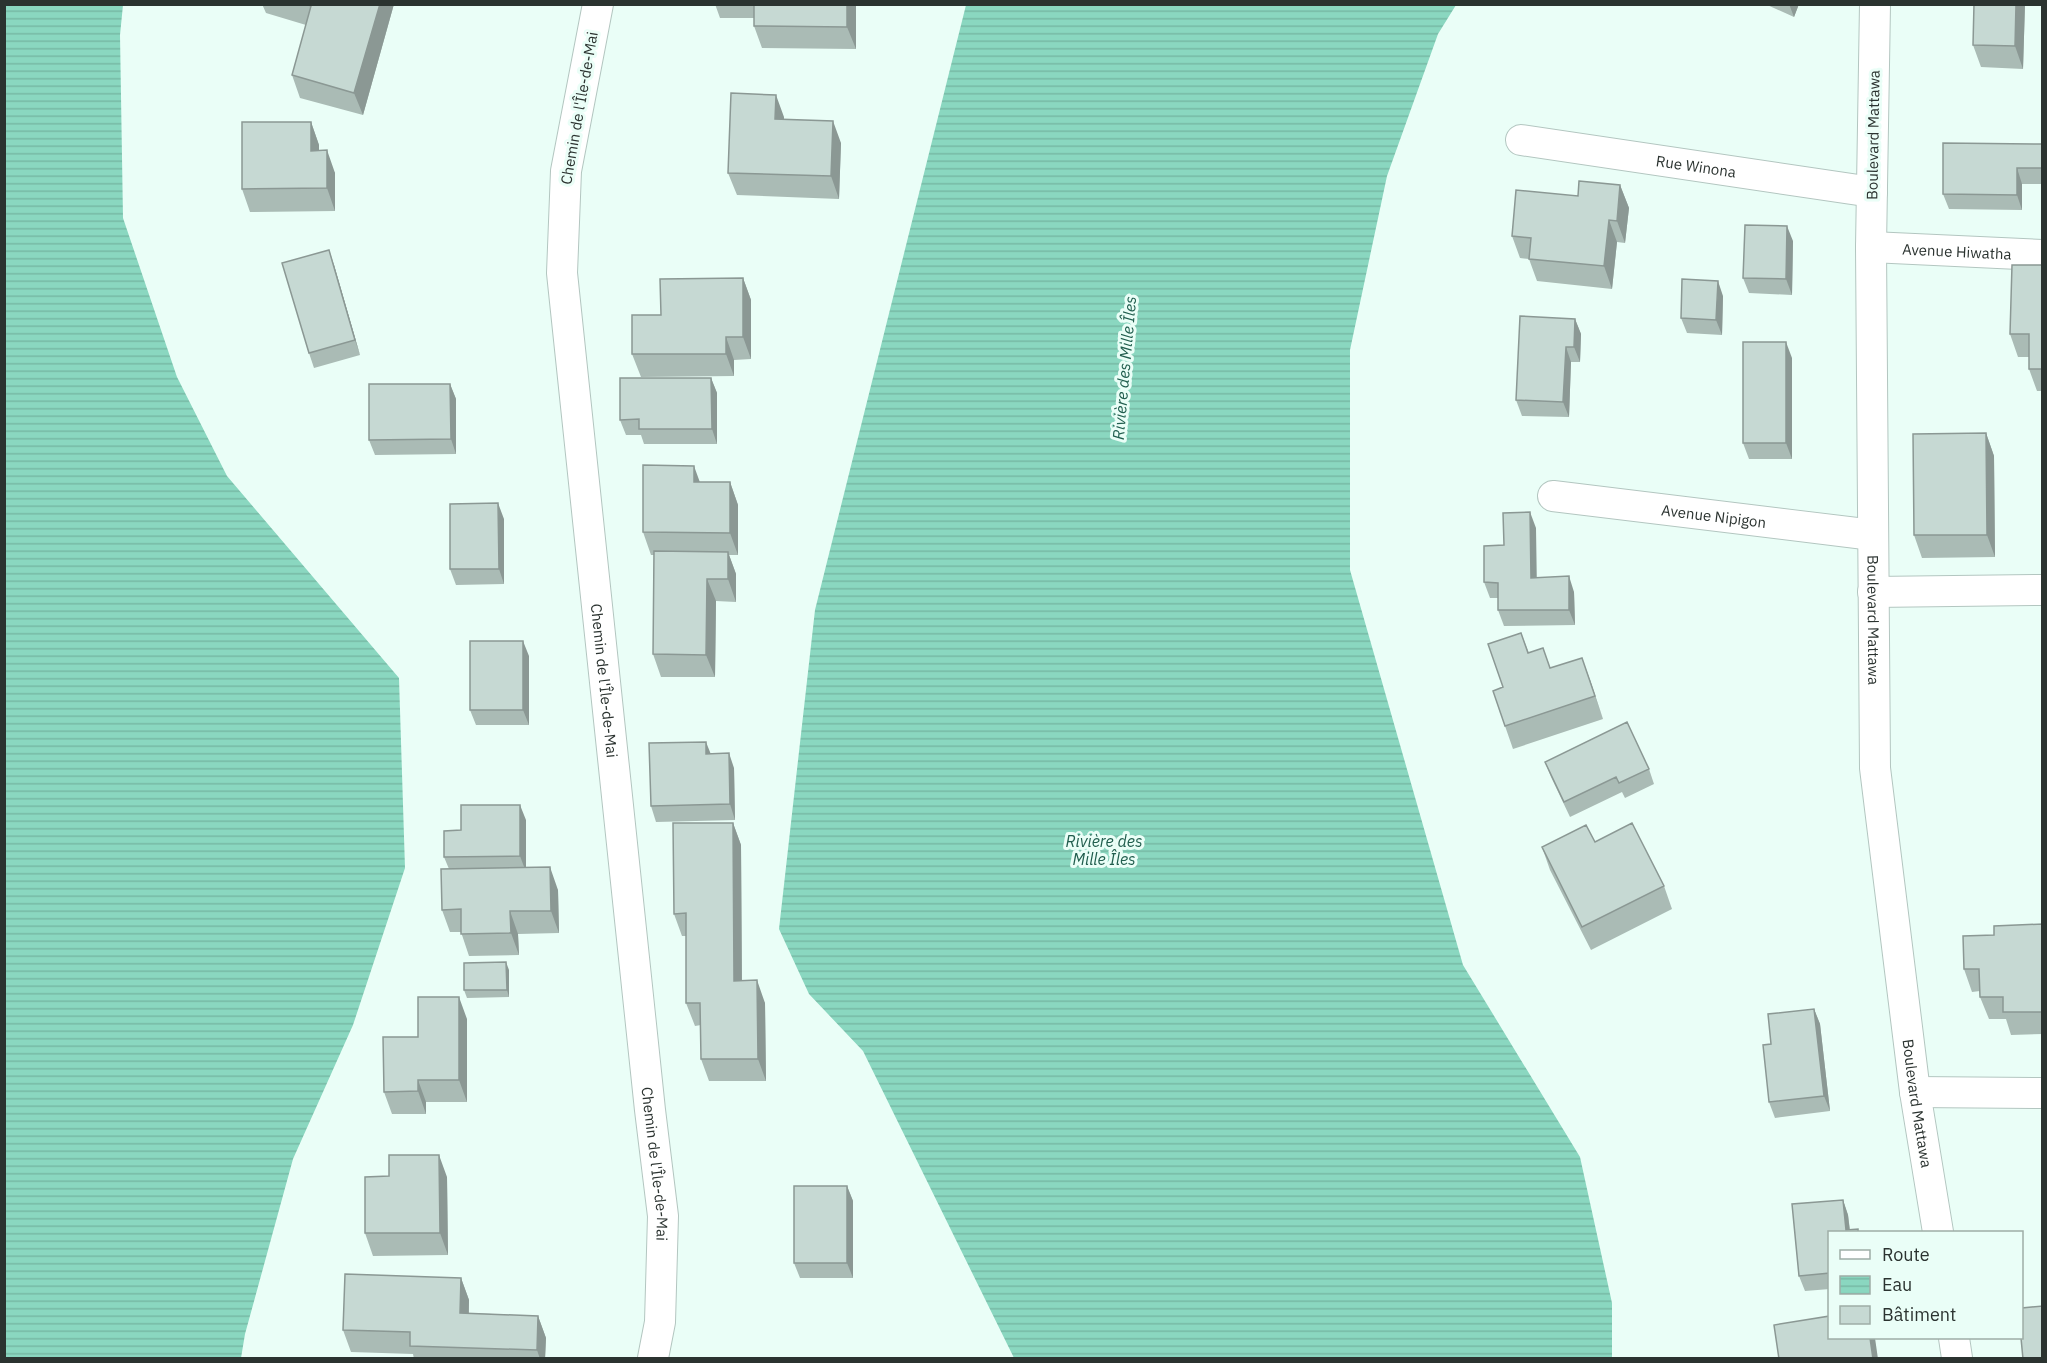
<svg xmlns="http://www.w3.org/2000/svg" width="2047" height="1363" font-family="'IBM Plex Sans',sans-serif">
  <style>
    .water { fill: url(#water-rules) }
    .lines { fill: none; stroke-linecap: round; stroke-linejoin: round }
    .street-casing { stroke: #b3c6c0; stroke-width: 32 }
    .street { stroke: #fff; stroke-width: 30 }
    .wall { fill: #aabbb5 }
    .shaded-wall { fill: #8b9894 }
    .building { fill: #c6d9d3; stroke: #8b9894; stroke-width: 1.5 }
    .labels { text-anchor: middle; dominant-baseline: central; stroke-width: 6; stroke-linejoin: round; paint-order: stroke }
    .street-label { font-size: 15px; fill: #2b3330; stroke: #eafef7 }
    .water-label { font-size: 16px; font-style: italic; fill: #215e4e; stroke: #eafef7 }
  </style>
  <defs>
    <pattern id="water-rules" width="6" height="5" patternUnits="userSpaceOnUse" patternTransform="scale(1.5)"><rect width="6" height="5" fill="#8ad7c0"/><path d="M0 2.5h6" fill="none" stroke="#77b9a5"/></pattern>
  </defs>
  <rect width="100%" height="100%" fill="#eafef7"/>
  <!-- water -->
  <path class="water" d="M5,4L123,5L120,35L123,218L177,377L227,476L399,678L405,868L353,1025L293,1159L245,1334L241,1358H5Z
    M966,5H1456L1438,34L1387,176L1350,350V570L1463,965L1580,1157L1612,1303V1358H1014L863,1051L809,994L779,929L815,610Z"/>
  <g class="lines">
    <!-- street casing -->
    <g class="street-casing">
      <g id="street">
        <path id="s1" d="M598,4L566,171L562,273L650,1110L663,1216L660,1322L653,1358"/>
        <path id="s2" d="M1875,4L1871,247L1875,768L1915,1092L1938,1232"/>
        <path id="s3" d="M1521,140L1872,192"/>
        <path id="s4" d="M1871,247L2042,255"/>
        <path id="s5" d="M1553,496L1873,535"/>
        <path d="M1873,592L2042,590"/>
        <path d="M1915,1092L2042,1093"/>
        <path d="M1954,1338L1957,1358"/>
      </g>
    </g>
    <!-- street -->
    <use href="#street" class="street"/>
  </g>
  <!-- wall -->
  <path class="wall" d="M262,4H394L363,115L300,98L292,75L306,25L266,13Z
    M715,4H856V49L762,48L754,26V18H720Z
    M1765,4H1799L1794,17Z
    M2025,4L2023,69L1981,67L1973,45Z
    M784,117V119L841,143L839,199L737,195L728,173Z
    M311,122L319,145V150L335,173V211L250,212L242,189Z
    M2043,144V184H2022V210L1949,209L1943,194Z
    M1620,185L1629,208L1625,243L1617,242L1612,289L1537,281L1529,259L1520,258L1512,236L1578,196Z
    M1793,241L1792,295L1749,293L1743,278Z
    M334,265L360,355L314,368L309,353Z
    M2043,265V391H2037L2029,369V357H2018L2010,334Z
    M743,278L751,300V359L734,360V376L641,377L632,354L661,315Z
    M1723,296L1722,335L1687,333L1681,318Z
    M1575,319L1581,334L1580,362H1571L1569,417L1522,416L1516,400Z
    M1792,358V459H1749L1743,443Z
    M711,378L717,393V444H644L641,435H626L620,420Z
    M450,384L456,399V454L375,455L369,440Z
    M1986,433L1994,456L1995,557L1922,558L1914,535Z
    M700,482H730L738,505V555H729L736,574V602L716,601L715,677H661L653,654L654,555H651L643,532Z
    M504,519V584L456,585L450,569Z
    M1536,528V577L1574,592L1575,625L1504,626L1498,610V598H1490L1484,582L1504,545Z
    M1521,633L1529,653L1551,668L1590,680L1603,719L1513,749L1505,726L1503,687Z
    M529,656V725H476L470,710Z
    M1545,762L1649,769L1654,784L1625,798L1622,792L1570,817L1551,777Z
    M734,768L735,820L656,822L651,806Z
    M526,820V868L558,890L559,933L518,934L519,955L469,956L461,932H450L442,910L449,869L444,857L461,830Z
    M733,823L741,845L742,981L765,1003L766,1081H709L701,1059V1025L695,1026L686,1003V936H682L674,914Z
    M1595,842L1664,886L1672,909L1591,950L1550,870L1542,847Z
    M2043,924V1034L2011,1035L2006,1019H1989L1980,997V991L1972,992L1964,969L1994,935Z
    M509,970V997L467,998L464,990Z
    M1814,1009L1820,1024L1830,1111L1775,1118L1769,1102L1771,1044Z
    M467,1019V1102H426V1114H392L384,1092L418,1037Z
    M447,1177L448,1255L373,1256L365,1233Z
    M847,1186L853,1201V1278H800L794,1263Z
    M1843,1200L1848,1215L1850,1230L1858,1229L1859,1233H1830V1289L1805,1291L1799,1276L1792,1204Z
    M461,1278L469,1300V1313L538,1316L546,1338L545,1359H414L413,1354L351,1352L343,1330Z"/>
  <!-- shaded-wall -->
  <path class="shaded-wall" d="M380,4H394L363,115L354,93Z
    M847,4H856V49L847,27Z
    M1789,4H1799L1794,17Z
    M2016,4H2025L2023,69L2015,46Z
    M776,95L784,117L783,141L775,119Z
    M833,121L841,143L839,199L831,176Z
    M311,122L319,145V173L311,151Z
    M327,150L335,173V211L327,188Z
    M2017,168L2022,184V210L2017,195Z
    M1620,185L1629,208L1625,243L1617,221Z
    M1609,220L1617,242L1612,289L1604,266Z
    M1787,226L1793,241L1792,295L1786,279Z
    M329,250L334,265L360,355L355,340Z
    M743,278L751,300V359L743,337Z
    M1718,281L1723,296L1722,335L1716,320Z
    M1575,319L1581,334L1580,362L1574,347Z
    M726,337L734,360V376L726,354Z
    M1786,342L1792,358V459L1786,443Z
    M1566,347L1571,362L1569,417L1563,402Z
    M711,378L717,393V444L712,429Z
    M450,384L456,399V454L451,439Z
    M1986,433L1994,456L1995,557L1987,535Z
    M694,466L702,488L694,482Z
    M730,482L738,505V555L730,533Z
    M498,503L504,519V584L499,569Z
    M1530,512L1536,528L1537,593L1531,578Z
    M728,552L736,574V602L728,579Z
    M1569,576L1574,592L1575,625L1569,610Z
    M707,579L716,601L715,677L706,655Z
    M523,641L529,656V725L523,710Z
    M1582,658L1590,680L1603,719L1595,696Z
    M706,742L712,757L706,754Z
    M729,753L734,768L735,820L730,804Z
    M520,805L526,820V872L520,856Z
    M733,823L741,845L742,1003L734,981Z
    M550,867L558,890L559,933L551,911Z
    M510,911L518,934L519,955L511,933Z
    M506,962L509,970V997L507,990Z
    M757,980L765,1003L766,1081L758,1059Z
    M459,997L467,1019V1102L459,1080Z
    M1814,1009L1820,1024L1830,1111L1824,1096Z
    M418,1080L426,1102V1114L418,1091Z
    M439,1155L447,1177L448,1255L440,1233Z
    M847,1186L853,1201V1278L847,1263Z
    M1843,1200L1848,1215L1850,1233L1846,1230Z
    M461,1278L469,1300L468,1336L460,1313Z
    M538,1316L546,1338L545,1359H540L537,1350Z
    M1870,1338H1875L1878,1359H1873Z"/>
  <!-- building -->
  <path class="building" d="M306,4H380L354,93L292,75L311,6Z
    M754,4H847V27L754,26Z
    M1974,4H2016L2015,46L1973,45Z
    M731,93L776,95L775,119L833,121L831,176L728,173Z
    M242,122H311V151L327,150V188L242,189Z
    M1943,143L2043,144V168H2017V195L1943,194Z
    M1579,181L1620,185L1617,221L1609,220L1604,266L1529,259L1531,238L1512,236L1516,190L1578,196Z
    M1745,225L1787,226L1786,279L1743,278Z
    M329,250L355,340L309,353L282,263Z
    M2012,265H2043V369H2029V334H2010Z
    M743,278V337H726V354H632V315H661L660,279Z
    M1682,279L1718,281L1716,320L1681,318Z
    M1520,316L1575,319L1574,347H1566L1563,402L1516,400Z
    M1743,342H1786V443H1743Z
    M620,378H711L712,429H639V419L620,420Z
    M369,384H450L451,439L369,440Z
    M1986,433L1987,535H1914L1913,434Z
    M643,465L694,466V482H730V533L643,532Z
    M498,503L499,569H450V504Z
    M1530,512L1531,578L1569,576V610H1498V583L1484,582V546L1504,545L1503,513Z
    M654,551L728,552V579H707L706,655L653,654Z
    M1521,633L1528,653L1543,648L1550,668L1582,658L1595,696L1505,726L1493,691L1503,687L1488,644Z
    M470,641H523V710H470Z
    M1627,722L1649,769L1619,783L1616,777L1564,802L1545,762Z
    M706,742V754L729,753L730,804L651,806L649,743Z
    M461,805H520V856L444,857V831L461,830Z
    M673,823H733L734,981L757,980L758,1059H701L700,1003H686V913L674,914Z
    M1632,823L1664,886L1582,927L1542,847L1586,825L1595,842Z
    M550,867L551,911H510L511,933L461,934V909L442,910L441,869Z
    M2043,924V1012H2003V997H1980L1979,969H1964L1963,936L1994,935V926Z
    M506,962L507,990H464V963Z
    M418,997H459V1080H418V1091L384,1092L383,1037H418Z
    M1814,1009L1824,1096L1769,1102L1763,1045L1771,1044L1768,1014Z
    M389,1155H439L440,1233H365V1177L389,1176Z
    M794,1186H847V1263H794Z
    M1843,1200L1846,1230L1858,1229V1233H1830V1273L1799,1276L1792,1204Z
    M345,1274L461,1278L460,1313L538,1316L537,1350L410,1346V1332L343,1330Z
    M2043,1306V1359H2023L2021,1338L2022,1308Z
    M1830,1316V1338H1870L1873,1359H1779L1774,1325Z"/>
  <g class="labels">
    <!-- street labels -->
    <g class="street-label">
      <text transform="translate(579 108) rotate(-80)">Chemin de l'Île-de-Mai</text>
      <text transform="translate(1873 135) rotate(-89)">Boulevard Mattawa</text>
      <text stroke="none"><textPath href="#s3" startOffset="177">Rue Winona</textPath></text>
      <text stroke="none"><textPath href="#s4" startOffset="86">Avenue Hiwatha</textPath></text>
      <text stroke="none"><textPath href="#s5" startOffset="162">Avenue Nipigon</textPath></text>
      <text stroke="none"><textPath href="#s2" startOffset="616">Boulevard Mattawa</textPath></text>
      <text stroke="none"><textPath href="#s1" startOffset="682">Chemin de l'Île-de-Mai</textPath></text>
      <text stroke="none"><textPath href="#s2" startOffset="1102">Boulevard Mattawa</textPath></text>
      <text stroke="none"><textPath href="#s1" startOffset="1168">Chemin de l'Île-de-Mai</textPath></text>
    </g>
    <!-- water labels -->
    <g class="water-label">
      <text transform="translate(1124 368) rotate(-85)">Rivière des Mille Îles</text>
      <text x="1104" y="841">Rivière des<tspan x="1104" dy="18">Mille Îles</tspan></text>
    </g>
  </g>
  <!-- border -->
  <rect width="2047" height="1363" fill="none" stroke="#2b3330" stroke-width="12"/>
  <!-- legend -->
  <rect x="1828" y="1231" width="195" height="108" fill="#eafef7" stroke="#9eada7" stroke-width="1.5"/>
  <rect x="1840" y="1250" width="30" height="9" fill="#ffffff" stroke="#9eada7" stroke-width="1.5"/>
  <text x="1882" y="1261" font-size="18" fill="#2b3330">Route</text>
  <rect x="1840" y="1276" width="30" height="18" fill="url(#water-rules)" stroke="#9eada7" stroke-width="1.5"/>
  <text x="1882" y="1291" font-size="18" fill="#2b3330">Eau</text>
  <rect x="1840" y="1306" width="30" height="18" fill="#c6d9d3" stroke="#9eada7" stroke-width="1.5"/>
  <text x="1882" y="1321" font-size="18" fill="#2b3330">Bâtiment</text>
</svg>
